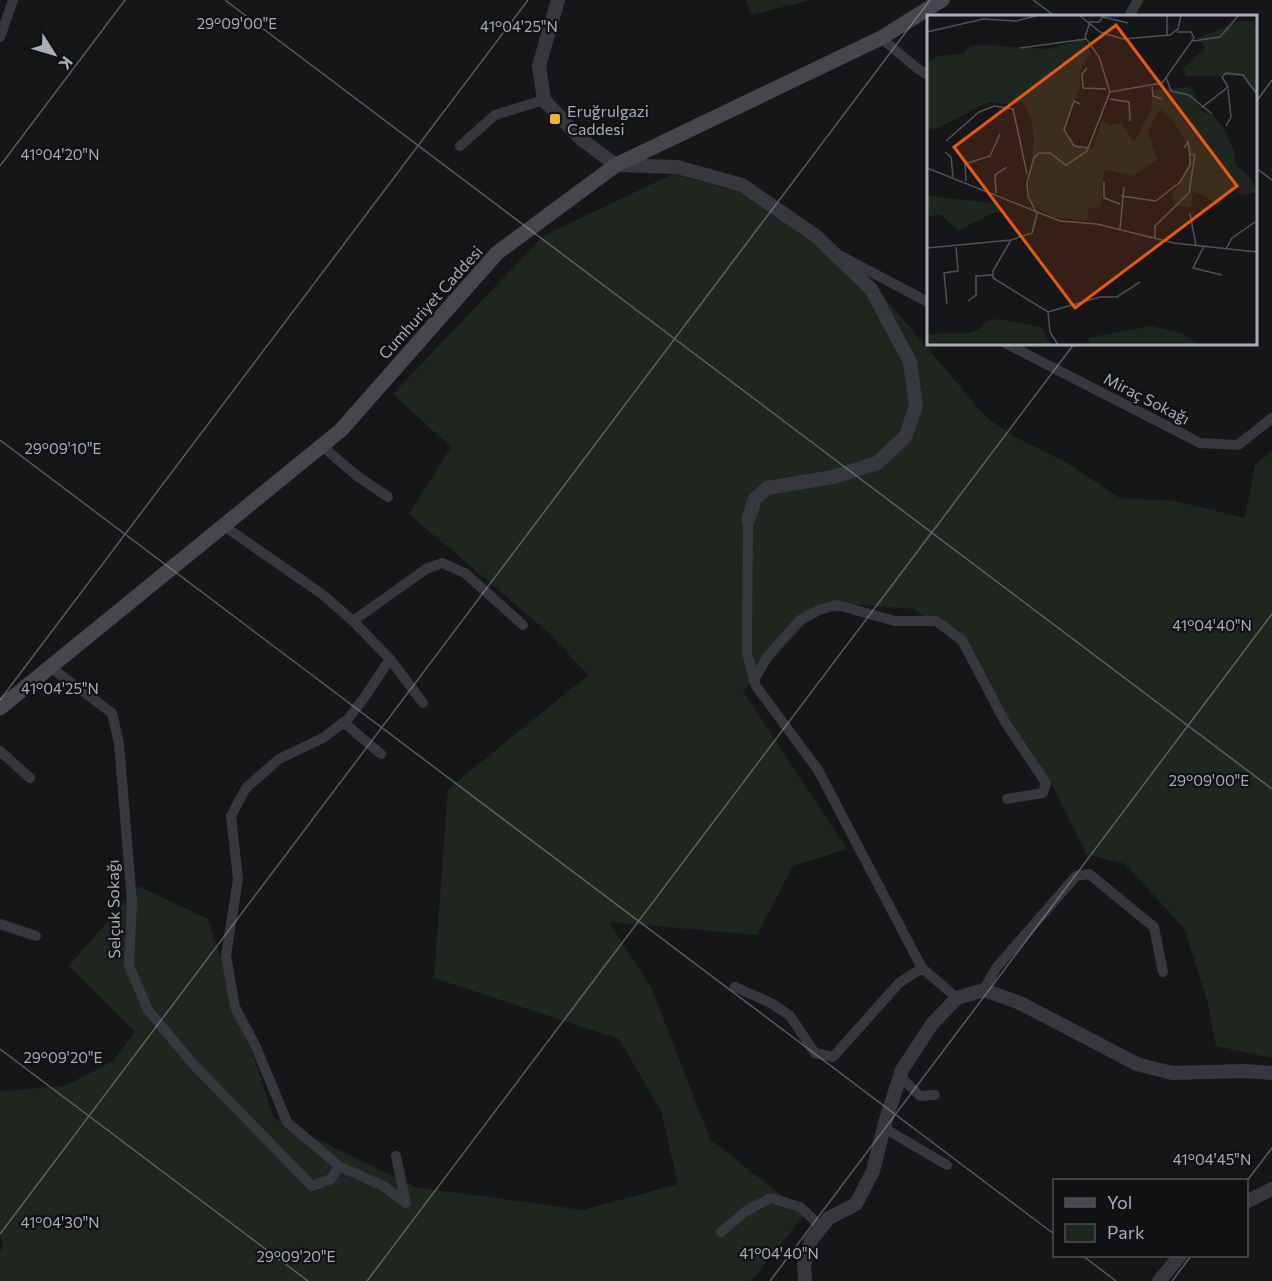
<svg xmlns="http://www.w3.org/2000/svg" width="1272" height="1281" font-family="Commissioner,sans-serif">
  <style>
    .green { fill: #1e261f }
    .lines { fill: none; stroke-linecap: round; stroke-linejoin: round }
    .minor { stroke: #37383d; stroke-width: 10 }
    .tertiary { stroke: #37383d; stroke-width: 14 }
    .secondary { stroke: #45474d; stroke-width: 15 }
    .ticks { fill: none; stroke: #a8adb8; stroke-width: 1.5; stroke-opacity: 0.45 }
    .poi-dot { fill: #f2b134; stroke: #111113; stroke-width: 2 }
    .labels { text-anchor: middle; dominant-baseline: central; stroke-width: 4.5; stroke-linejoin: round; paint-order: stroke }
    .poi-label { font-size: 16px; fill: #a8adb8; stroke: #111113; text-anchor: start }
    .street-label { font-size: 16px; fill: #a8adb8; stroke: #111113 }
    .inset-road { fill: none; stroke: #505258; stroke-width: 1.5 }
    .view { fill: #e8590c; fill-opacity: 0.15; stroke: #e8590c; stroke-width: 3 }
    .inset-edge { fill: none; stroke: #a8adb8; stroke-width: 3 }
    .ticks-label { font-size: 15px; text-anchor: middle; fill: #a8adb8; stroke: #111113; stroke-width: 4.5; stroke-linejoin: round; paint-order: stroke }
  </style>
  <rect width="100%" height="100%" fill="#161618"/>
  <!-- green -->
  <path class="green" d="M746,0H810L751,15Z
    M673,174L758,197L884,297L985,416L1013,436L1064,461L1120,498L1175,501L1245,518L1255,465L1272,451V1058L1216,1046L1207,1000L1184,928L1125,864L1086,854L1051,783L960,647L915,609L825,603L743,691L847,849L793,866L757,935L609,922L652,989L710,1139L805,1214L751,1281H0V1253L3,1245L0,1235V1091L65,1086L113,1061L135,1032L69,966L138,886L208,919L274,1118L415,1187L583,1210L678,1184L661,1111L619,1039L434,978L448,789L588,675L547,631L409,514L451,447L393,394L543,236Z"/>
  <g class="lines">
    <!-- minor -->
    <path class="minor" d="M1129,16L1138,0
      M0,37L13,0
      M881,38L918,69L928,75
      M460,146L495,115L544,100
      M841,256L928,302
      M1007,344L1200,443L1238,445L1272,418
      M322,446L357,476L388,497
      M748,520L747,653L756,686L818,770L922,968L957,998
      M224,526L322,594L353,621L390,659L423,703
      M353,621L426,569L442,563L465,573L523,625
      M50,667L112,713L119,743L132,902L129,966L148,1010L193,1064L312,1186L331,1179L339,1166L287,1122L256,1047L235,1007L226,956L238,879L231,816L246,788L279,759L323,738L348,719L364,698L390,659
      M754,680L768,656L800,620L819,610L837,605L895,621H936L962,640L1005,722L1046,783L1043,793L1007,799
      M343,722L381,754
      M0,751L30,778
      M0,924L36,936
      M735,987L771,1003L790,1016L815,1053L833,1057L899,983L922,968
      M984,990L996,968L1076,876L1089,874L1154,927L1163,972
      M900,1076L920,1096L935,1095
      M884,1128L947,1165
      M339,1166L385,1187L406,1203L396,1156
      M721,1232L746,1211L771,1198L800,1207L811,1217L821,1228"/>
    <!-- tertiary -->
    <path class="tertiary" d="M558,0L539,66L544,100L581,139L616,165L677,167L742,185L816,236L871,289L910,362L916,406L905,437L877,463L833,477L767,488L755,499L748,520
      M1246,1202L1272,1189
      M805,1281L804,1265L811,1240L829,1218L856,1204L873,1171L885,1123L902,1070L932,1024L957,998L984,990L1020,1003L1137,1064L1172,1073L1244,1071L1272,1073
      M1159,1281L1180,1256"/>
    <!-- secondary -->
    <path class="secondary" d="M0,708L341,430L497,253L616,165L881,38L942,0"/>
  </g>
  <!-- ticks -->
  <path class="ticks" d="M225,0L1272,789M1033,0L1055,16M1256,102L1272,80M0,166L125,0M1256,168L1272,180M0,440L1054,1234M0,700L528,0M0,1049L308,1281M1246,1182L1272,1148M0,1234L930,0M1083,1256L1116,1281M367,1281L1074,344M770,1281L1272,614M1172,1281L1191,1256"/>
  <!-- markers -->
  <rect class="poi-dot" x="549" y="113" width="12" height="12" rx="3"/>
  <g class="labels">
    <!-- poi labels -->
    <g class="poi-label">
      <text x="567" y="110">Eruğrulgazi<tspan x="567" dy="18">Caddesi</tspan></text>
    </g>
    <!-- street labels -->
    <g class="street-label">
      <text transform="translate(430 302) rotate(-48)">Cumhuriyet Caddesi</text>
      <text transform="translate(1147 398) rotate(27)">Miraç Sokağı</text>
      <text transform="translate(113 909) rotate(-91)">Selçuk Sokağı</text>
    </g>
  </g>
  <!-- overview -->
  <g transform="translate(927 15)">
    <rect width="330" height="330" fill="#161618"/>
    <path d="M313,6L326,7L330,17V81L314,61H260L255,54L278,33L271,23ZM151,25H158L164,39L153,55V74L138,110V119L146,131L165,133L175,105L182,110L194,108L207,127L224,95L225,75L264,72L274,96L287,101L297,114L307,136L308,149L324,164L330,177L314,180L305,174L291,192L279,181L266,177L264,192L247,191L245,179L263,152L259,127L245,104L233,94L221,116L230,145L205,161L177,154L174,192L162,193L160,206L126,202L106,191L101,178L107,123L104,104L95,86L87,90L62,87L13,112L0,115V48L11,41L36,39L43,31L55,30L123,34ZM0,178L2,181L68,188L78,196L63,199L31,216L13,199L0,202ZM71,304L114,312L124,330H0V319L42,318L51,315L59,306ZM223,311L254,318L274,330H164L160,323Z" fill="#1e261f"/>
    <path class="inset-road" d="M152,0L173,17L196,24L243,20L251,14L254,0M177,0L172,7H163L158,22L172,42L183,77L235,68L267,23L264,17H250M176,2L201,8M0,17L56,4L89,6L112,0M240,21V0M266,26L293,22L312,0M93,33L159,24M160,53L155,59L156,73L179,74M239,62L244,76L262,80L285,99M225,72L226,81L235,84M183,84L202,87L203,106M153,89L147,86L137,115L147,131L162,133M274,93L301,72L295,62L299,58L316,60L330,79M299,111L304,102L301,74M19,126L52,97L67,91L86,94L100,159M257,133L261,127L263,138M18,137L24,142L26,162M0,153L133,206L170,209L247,228L330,237M39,166L38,149L63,141L73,119M177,167V183L193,189M69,178L68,160L80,152M194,181L229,186L253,167L263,150V139L268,140L262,178L228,211V223M263,199L269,230M193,214L197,172M84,225L66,256V263L121,297L173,282H190L213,267M277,231L266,253L295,260M0,233L84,225L105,218L110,199L101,181L100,167L107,143L112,138H123L139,150L160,136L183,77M299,234L305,223L328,207M41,286L49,280V261L65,260M20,289L17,258L31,256L29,232M121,297L123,317L131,330"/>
    <path class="view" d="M189,10L310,171L148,293L27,132Z"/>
    <rect width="330" height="330" class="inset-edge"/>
  </g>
  <g class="ticks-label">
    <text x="237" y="29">29°09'00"E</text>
    <text x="519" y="32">41°04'25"N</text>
    <text x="60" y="160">41°04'20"N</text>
    <text x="63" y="454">29°09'10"E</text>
    <text x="1212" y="631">41°04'40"N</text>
    <text x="60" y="694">41°04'25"N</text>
    <text x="1209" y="786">29°09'00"E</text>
    <text x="63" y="1063">29°09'20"E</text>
    <text x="1212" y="1165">41°04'45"N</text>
    <text x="60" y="1228">41°04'30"N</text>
    <text x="779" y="1259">41°04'40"N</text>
    <text x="296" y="1262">29°09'20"E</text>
  </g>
  <!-- legend -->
  <rect x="1053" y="1179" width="195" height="78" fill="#111113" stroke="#4d4f55" stroke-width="1.5"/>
  <rect x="1065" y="1198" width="30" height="9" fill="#45474d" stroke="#4d4f55" stroke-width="1.5"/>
  <text x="1107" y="1209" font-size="18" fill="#a8adb8">Yol</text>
  <rect x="1065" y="1224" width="30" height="18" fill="#1e261f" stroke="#4d4f55" stroke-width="1.5"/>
  <text x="1107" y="1239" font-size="18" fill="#a8adb8">Park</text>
  <!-- north arrow -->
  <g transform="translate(54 54) rotate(127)" stroke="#111113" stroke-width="4.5" paint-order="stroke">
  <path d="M0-4.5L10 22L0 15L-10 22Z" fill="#a8adb8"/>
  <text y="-9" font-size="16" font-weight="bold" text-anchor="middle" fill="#a8adb8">K</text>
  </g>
</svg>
